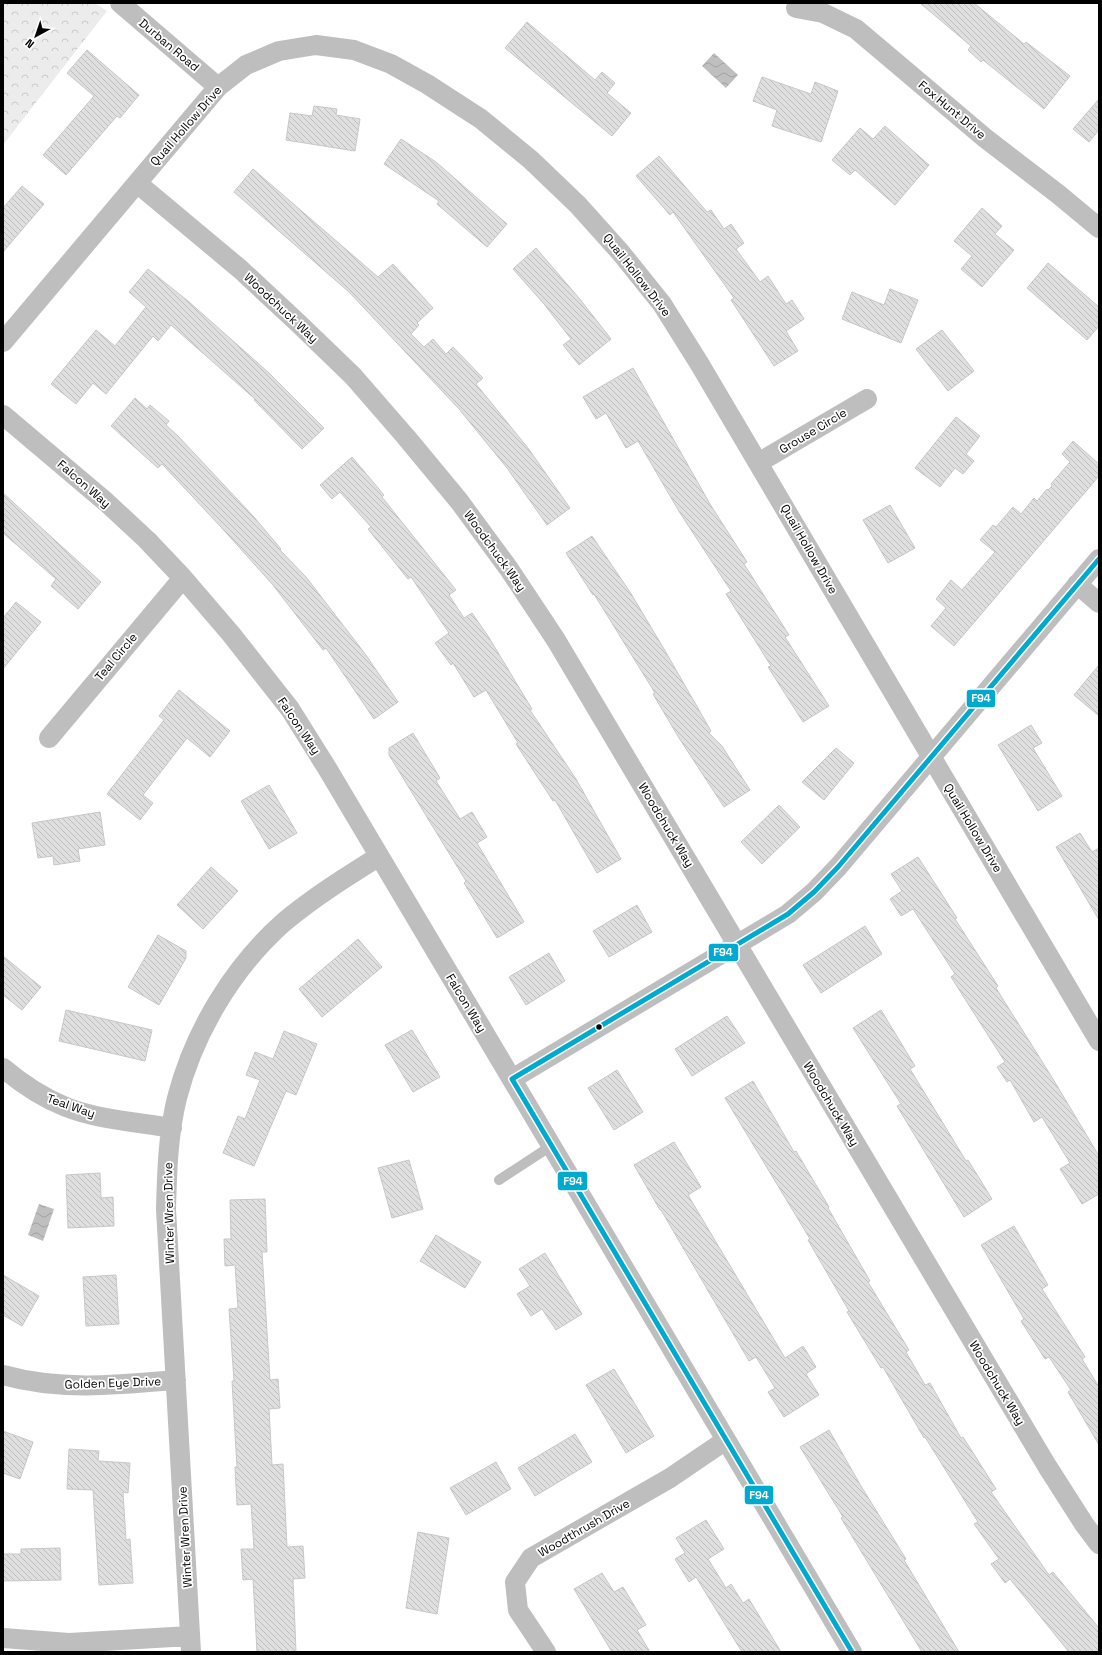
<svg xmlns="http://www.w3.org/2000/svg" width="1102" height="1655" font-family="'Space Grotesk',sans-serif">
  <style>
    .park { fill: url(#park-crowns) }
    .water { fill: url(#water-waves) }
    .building { fill: url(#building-back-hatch); stroke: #c7c7c7 }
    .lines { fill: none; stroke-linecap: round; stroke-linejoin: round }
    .service { stroke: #bebebe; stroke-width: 10 }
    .minor { stroke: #bebebe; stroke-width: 20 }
    .bus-1-casing { stroke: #fff; stroke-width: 8 }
    .bus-1 { stroke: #00a9ce; stroke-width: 5 }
    .bus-dot { fill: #000; stroke: #fff; stroke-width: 1.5 }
    .labels { text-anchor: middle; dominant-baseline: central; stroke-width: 3.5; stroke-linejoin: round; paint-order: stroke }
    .street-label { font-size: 12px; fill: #000; stroke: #fff }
    .line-badge { stroke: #fff; stroke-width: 1.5 }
    .badge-label { font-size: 11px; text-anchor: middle; font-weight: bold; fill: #fff }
  </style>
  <defs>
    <pattern id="park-crowns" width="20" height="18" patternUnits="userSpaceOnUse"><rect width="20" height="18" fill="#ececec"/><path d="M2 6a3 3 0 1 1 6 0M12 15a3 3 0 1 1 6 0" fill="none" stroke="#c9c9c9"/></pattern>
    <pattern id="water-waves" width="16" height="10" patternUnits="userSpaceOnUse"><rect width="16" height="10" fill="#bfbfbf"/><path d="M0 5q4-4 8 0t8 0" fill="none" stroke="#a2a2a2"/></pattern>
    <pattern id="building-back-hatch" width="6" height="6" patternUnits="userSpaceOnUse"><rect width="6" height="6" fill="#dfdfdf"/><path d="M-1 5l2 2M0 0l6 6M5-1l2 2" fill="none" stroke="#bebebe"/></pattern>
  </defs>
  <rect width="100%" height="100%" fill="#fff"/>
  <!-- park -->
  <path class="park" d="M3,3H95L107,11L3,145Z"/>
  <!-- water -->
  <path class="water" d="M714,53L738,75L726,88L702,66Z
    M39,1204L54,1209L43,1241L28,1235Z"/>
  <!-- building -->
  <path class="building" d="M920,3H974L1024,44L1026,42L1070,76L1044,109L983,60L981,62L968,50L971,46Z
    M527,22L595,80L602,72L615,83L607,93L631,113L612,136L505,48Z
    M87,50L139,95L120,118L117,116L66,175L43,155L94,96L67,73Z
    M762,77L811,94L815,82L838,91L821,142L772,126L777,110L753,101Z
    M1099,99V130L1089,142L1073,129Z
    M314,106L337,109L336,115L360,119L355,151L286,140L290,113L312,116Z
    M885,126L929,165L895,205L855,170L850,175L832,160L860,128L873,139Z
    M401,139L436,162L507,224L487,247L437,204L439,201L384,164Z
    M659,156L707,212L711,210L724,229L731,224L744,243L736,249L760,282L768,276L786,304L792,300L804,319L786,331L798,351L774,366L731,300L734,298L673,212L670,215L636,176Z
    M253,169L378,277L393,264L433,308L417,323L419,325L411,334L424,347L433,339L446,354L453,347L483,378L476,384L528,448L570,508L547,525L507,468L459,409L349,292L234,192Z
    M22,186L44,204L3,252V208Z
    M982,208L1002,226L995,234L1014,250L982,287L961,269L972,256L954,241Z
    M536,248L579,298L611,339L579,365L563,345L571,339L544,304L513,269Z
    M1048,263L1099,307V326L1087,340L1027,288Z
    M148,269L188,301L268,372L324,428L302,449L254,400L255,399L171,325L158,341L153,336L106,394L93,383L76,404L51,384L96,330L115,346L146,307L129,292Z
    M890,289L918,300L901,343L842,319L852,292L884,305Z
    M942,330L974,371L948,391L916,349Z
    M633,368L710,504L747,562L744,564L789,635L785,637L829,706L803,722L768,667L771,666L726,594L731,591L680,513L638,441L626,448L606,413L596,419L583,397Z
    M135,398L147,409L150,405L169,421L166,425L178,436L254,517L281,549L280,550L306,577L366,655L398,702L374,719L326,648L323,650L273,585L220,526L162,464L158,468L111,426Z
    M956,417L980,436L966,454L974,461L963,474L955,468L940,487L915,468Z
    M1073,441L1099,464V476L954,646L931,626L946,608L936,599L951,580L962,590L995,552L980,540L993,525L996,527L1013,507L1021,514L1034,498L1037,501L1047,489L1048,490L1052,486L1051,484L1070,462L1062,454Z
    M352,457L384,495L382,497L456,590L449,595L464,618L472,613L488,636L532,709L530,710L576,779L621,859L597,873L555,800L553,801L516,744L518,743L486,690L474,697L453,663L451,665L435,643L449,633L411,577L408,579L368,529L371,527L340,492L332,499L320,485Z
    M3,493L101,582L78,609L51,586L56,579L3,533Z
    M890,505L915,548L888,563L863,520Z
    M592,536L630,592L664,649L711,731L709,733L722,746L750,790L724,807L679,738L653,694L655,693L594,594L593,595L566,553Z
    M16,602L41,622L3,669V618Z
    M1099,665V716L1074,695Z
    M179,690L230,731L210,757L187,738L143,795L153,803L140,820L107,794L164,720L159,716Z
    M1031,725L1042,743L1033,748L1062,796L1038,811L998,745Z
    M413,733L440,778L436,781L460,819L472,812L487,837L477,843L524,922L497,938L464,883L466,881L389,755V748Z
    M836,748L854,763L824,800L802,782Z
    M269,785L297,833L269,849L241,801Z
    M779,805L800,827L762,864L741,842Z
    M100,812L105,845L78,849L80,861L54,865L53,856L38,858L32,823Z
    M1080,833L1092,852L1099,848V920L1056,847Z
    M918,857L957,918L955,919L998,986L996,988L1053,1079L1099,1156V1194L1082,1204L1060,1169L1070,1163L1042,1117L1034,1122L1010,1080L1007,1082L997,1067L1005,1062L951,977L955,974L913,909L901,916L890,899L902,891L891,874Z
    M211,867L238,891L203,929L177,905Z
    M637,905L652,932L609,957L593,931Z
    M865,926L882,954L821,993L803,965Z
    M158,935L186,951V958L159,1005L128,987Z
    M358,939L382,967L322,1017L299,989Z
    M549,953L565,981L526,1005L509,977Z
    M3,956L41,987L22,1010L3,995Z
    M66,1010L152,1030L145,1061L59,1041Z
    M881,1010L915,1066L910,1069L966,1161L968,1160L992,1199L964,1217L897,1106L901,1104L853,1028Z
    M727,1016L745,1043L692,1076L675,1049Z
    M412,1030L440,1077L413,1092L385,1045Z
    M284,1031L317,1044L296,1095L286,1091L254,1166L223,1153L238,1116L245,1119L260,1080L246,1075L255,1052L273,1059Z
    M617,1070L643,1112L614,1130L588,1088Z
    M753,1081L794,1152L796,1151L829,1207L828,1208L870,1281L868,1282L909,1350L906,1352L925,1385L930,1383L961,1438L963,1437L996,1489L991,1492L1049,1575L1053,1572L1099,1628V1652H1069L1010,1579L1005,1583L991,1564L999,1559L974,1524L978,1522L925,1437L924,1438L883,1367L881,1368L847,1312L849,1311L808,1240L810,1239L725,1098Z
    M674,1142L701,1187L688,1195L785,1358L803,1346L816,1367L806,1374L819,1395L784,1417L768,1392L775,1388L756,1357L749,1361L661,1210H660L634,1165Z
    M409,1160L423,1209L392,1218L378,1168Z
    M100,1173L101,1198L113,1197L114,1226L68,1228L66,1175Z
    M265,1199L267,1252H262L270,1380L278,1379L280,1408L269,1409L272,1465L283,1464L287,1547L303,1546L305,1578L293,1579L296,1652H257L253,1579L243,1580L241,1549H254L251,1504L237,1505L235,1467H237L232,1381H234L229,1309L238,1308L235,1265L225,1266L224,1239H231L230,1200Z
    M1014,1226L1048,1285L1042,1289L1085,1357L1082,1359L1099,1387V1445L1068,1392L1071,1390L1049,1357L1045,1359L1021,1321L1024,1319L981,1245Z
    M436,1235L481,1262L465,1288L420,1261Z
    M545,1253L582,1314L556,1330L542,1309L531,1316L517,1294L530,1286L519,1269Z
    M3,1275L39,1296L22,1326L3,1315Z
    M116,1275L119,1324L86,1326L83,1277Z
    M614,1369L654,1436L626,1453L586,1385Z
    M829,1430L861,1486L906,1559L904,1560L959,1652H922L841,1518L843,1517L800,1447Z
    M3,1431L33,1442L20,1479L3,1473Z
    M575,1434L592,1462L535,1496L518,1468Z
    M69,1449L99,1451L98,1461L130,1463L128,1493L123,1492L126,1540L130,1539L133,1583L99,1585L93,1490L67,1489Z
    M496,1462L511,1489L466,1515L450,1488Z
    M706,1520L724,1549L708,1559L726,1588L731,1584L743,1603L749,1599L781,1652H742L696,1577L689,1582L675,1559L685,1553L676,1538Z
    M418,1532L449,1538L437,1614L406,1608Z
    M60,1548L61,1580L3,1581V1554H21V1549Z
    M602,1573L614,1592L623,1587L646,1625L637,1630L650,1652H612L574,1589Z"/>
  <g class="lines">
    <!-- service -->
    <path class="service" d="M499,1180L551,1146"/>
    <!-- minor -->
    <path class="minor" d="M120,3L218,87
      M796,8L823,13L856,29L985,138L1058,194L1099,228
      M137,183L240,269L297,322L353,376L406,437L459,501L509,569L556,640L1047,1466L1084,1524L1099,1544
      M3,342L218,87L246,65L279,51L316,45L354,50L391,64L427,84L481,119L531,160L578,205L621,253L662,304L699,363L1099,1041
      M3,415L106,502L147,540L183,578L231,634L290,709L327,768L852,1652
      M758,463L867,399
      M1077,584L1099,603
      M49,738L183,578
      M3,1068C22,1084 43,1098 66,1107C99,1120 137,1122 172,1128
      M512,1079L788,914L814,892L838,867L1099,559
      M3,1375C60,1391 118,1385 176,1380
      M3,1638L69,1643L190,1636
      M191,1652L166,1209C167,1172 168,1134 177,1098C194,1032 233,967 284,922C314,897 346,877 378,857
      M546,1652L518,1610L515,1582L531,1558L670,1478L726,1440"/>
    <!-- bus-1 casing -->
    <g class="bus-1-casing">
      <path id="bus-1" d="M852,1652L512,1079L788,914L814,892L838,867L1099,559"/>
    </g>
    <!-- bus-1 -->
    <use href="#bus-1" class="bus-1"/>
  </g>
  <!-- markers -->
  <circle class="bus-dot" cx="599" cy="1027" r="3.5"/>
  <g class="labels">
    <!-- street labels -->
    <g class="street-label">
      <text transform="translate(169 45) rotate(40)">Durban Road</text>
      <text transform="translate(952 110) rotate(40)">Fox Hunt Drive</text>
      <text transform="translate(186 126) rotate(-49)">Quail Hollow Drive</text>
      <text transform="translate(637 275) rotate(52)">Quail Hollow Drive</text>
      <text transform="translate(281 308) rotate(43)">Woodchuck Way</text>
      <text transform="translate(813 431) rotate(-31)">Grouse Circle</text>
      <text transform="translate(84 484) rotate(41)">Falcon Way</text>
      <text transform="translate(809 549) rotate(60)">Quail Hollow Drive</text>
      <text transform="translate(495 551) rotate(54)">Woodchuck Way</text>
      <text transform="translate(116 657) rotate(-50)">Teal Circle</text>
      <text transform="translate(299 726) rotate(56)">Falcon Way</text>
      <text transform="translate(666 825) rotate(59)">Woodchuck Way</text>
      <text transform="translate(973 828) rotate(59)">Quail Hollow Drive</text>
      <text transform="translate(466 1003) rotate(59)">Falcon Way</text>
      <text transform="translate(831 1104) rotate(59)">Woodchuck Way</text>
      <text transform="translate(71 1106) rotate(19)">Teal Way</text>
      <text transform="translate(169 1213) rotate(-91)">Winter Wren Drive</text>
      <text transform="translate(113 1383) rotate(-2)">Golden Eye Drive</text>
      <text transform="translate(997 1383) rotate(59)">Woodchuck Way</text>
      <text transform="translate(584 1528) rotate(-30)">Woodthrush Drive</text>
      <text transform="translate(185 1537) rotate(-93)">Winter Wren Drive</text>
    </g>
  </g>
  <g class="line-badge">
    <rect x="966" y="689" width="30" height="19" rx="4" fill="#00a9ce"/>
    <rect x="708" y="943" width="31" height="19" rx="4" fill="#00a9ce"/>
    <rect x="557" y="1171" width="31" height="20" rx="4" fill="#00a9ce"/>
    <rect x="744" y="1485" width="30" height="20" rx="4" fill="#00a9ce"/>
  </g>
  <g class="badge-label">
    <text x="981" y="702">F94</text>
    <text x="723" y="956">F94</text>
    <text x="573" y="1185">F94</text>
    <text x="759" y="1499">F94</text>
  </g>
  <!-- border -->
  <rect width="1102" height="1655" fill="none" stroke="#000000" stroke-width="8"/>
  <!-- north arrow -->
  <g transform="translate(36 36) rotate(220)" stroke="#ffffff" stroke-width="3" paint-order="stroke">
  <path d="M0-3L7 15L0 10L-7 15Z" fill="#000000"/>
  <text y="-6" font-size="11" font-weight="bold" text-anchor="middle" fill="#000000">N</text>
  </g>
</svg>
